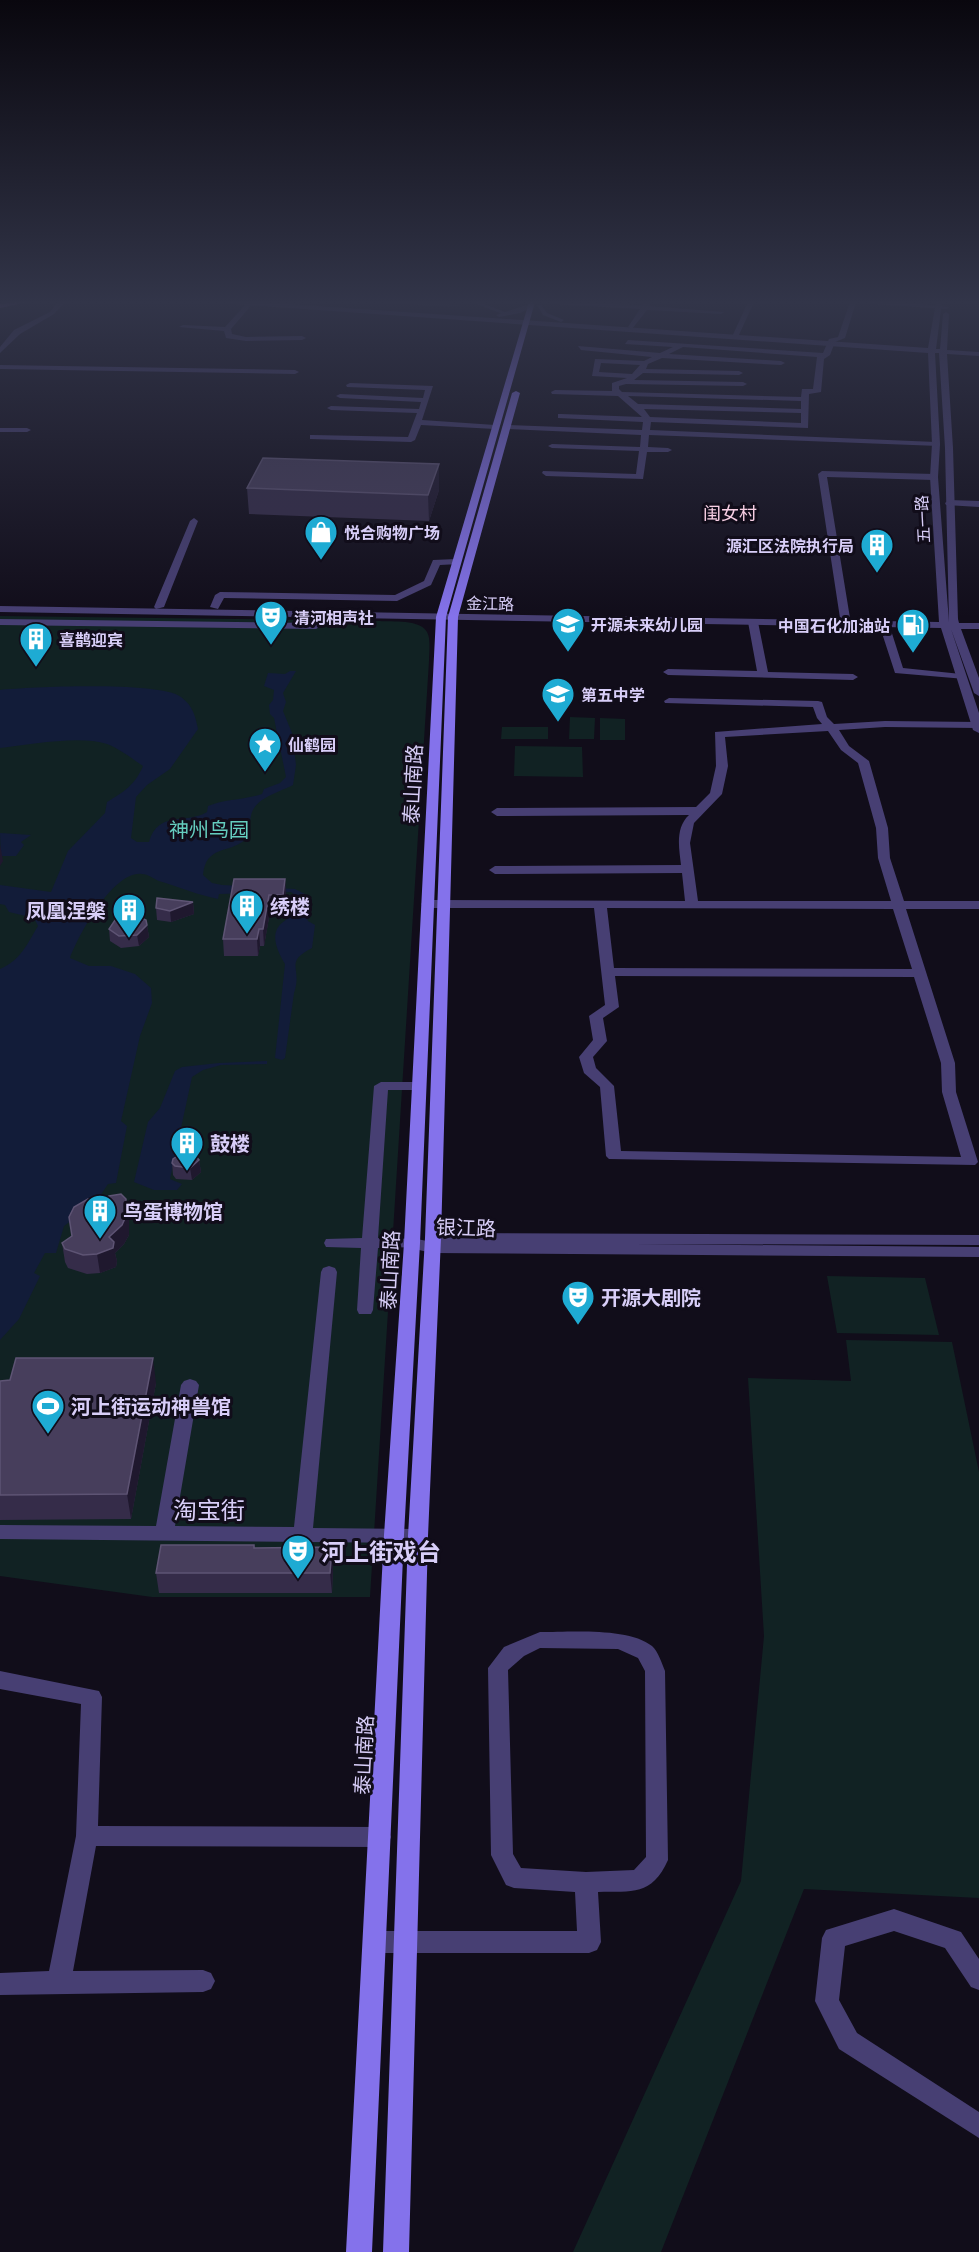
<svg xmlns="http://www.w3.org/2000/svg" width="979" height="2252" font-family="Barlow,'Noto Sans SC',sans-serif">
  <style>
    .green { fill: #112223 }
    .water { fill: #121c39 }
    .lines { fill: none; stroke-linecap: round; stroke-linejoin: round }
    .pedestrian { fill: #473f73; fill-rule: evenodd }
    .minor { fill: #473f73; fill-rule: evenodd }
    .tertiary { fill: #473f73; fill-rule: evenodd }
    .secondary { fill: #8472eb; fill-rule: evenodd }
    .primary { fill: #c764e9; fill-rule: evenodd }
    .wall { fill: #352c49 }
    .shaded-wall { fill: #1f182e }
    .building { fill: #473e5c; stroke: #5e5474; stroke-width: 1.5 }
    .labels { text-anchor: middle; dominant-baseline: central; stroke-width: 6; stroke-linejoin: round; paint-order: stroke }
    .far-street-label { font-size: 16px; fill: #d8cef8; stroke: #110d1a }
    .far-poi-label { font-size: 16px; font-weight: bold; fill: #d8cef8; stroke: #110d1a; text-anchor: start }
    .far-quarter-label { font-size: 18px; fill: #f8cfe4; stroke: #110d1a }
    .street-label { font-size: 20px; fill: #d8cef8; stroke: #110d1a }
    .park-label { font-size: 20px; fill: #65cdbf; stroke: #110d1a }
    .poi-label { font-size: 20px; font-weight: bold; fill: #d8cef8; stroke: #110d1a; text-anchor: start }
    .near-street-label { font-size: 24px; fill: #d8cef8; stroke: #110d1a }
    .near-poi-label { font-size: 24px; font-weight: bold; fill: #d8cef8; stroke: #110d1a; text-anchor: start }
  </style>
  <rect width="100%" height="100%" fill="#110d1a"/>
  <!-- green -->
  <path class="green" d="M0,616L380,621C392,622 420,619 427,632C431,639 429,653 429,661L370,1597H152L0,1576Z
    M570,717L595,718L594,739H569Z
    M600,718L625,719V740H600Z
    M502,727H548V739H501Z
    M515,746L582,747L583,777L514,776Z
    M827,1276L925,1278L939,1335L837,1333Z
    M846,1340L952,1342L979,1472V1898L804,1889L661,2252H573L741,1881L764,1636L748,1378L851,1381Z"/>
  <!-- water -->
  <path class="water" d="M290,671H296L283,693L286,702L283,711L292,733L296,765L293,785C280,792 258,797 252,812C249,820 251,828 245,840C228,854 206,845 203,875L212,883L222,885L295,889L309,896L306,915L308,921L315,925L312,948C283,963 303,967 294,993L285,1058L282,1060L275,1058L285,964C279,954 270,937 279,926C282,922 289,918 294,914L297,896L291,892L219,894L218,899C198,895 179,887 159,881C154,879 148,874 142,874C114,870 79,934 70,958L89,966H111L135,974L151,988L152,1003L140,1036L121,1121L127,1126L116,1183L108,1184L96,1202L64,1226L56,1253H45L34,1273L40,1276L19,1319L0,1340V969C21,960 27,944 38,926L34,918L9,912L5,905L0,904V885L51,892L68,851L105,813L107,802C124,792 135,785 143,766C131,758 120,749 107,744C78,735 30,745 0,748V690C31,687 159,681 181,697C193,706 195,715 198,729L170,769L147,785L136,797L131,838L137,842H149C158,810 185,825 207,812L208,806C225,799 244,800 262,794L264,789L280,783L286,777L274,718L270,714L269,705L273,700L274,690L264,686L268,673L285,674Z
    M0,833L31,835L21,842L24,845L16,856H1Z
    M267,1061V1064L221,1065L203,1070L192,1077L170,1179L182,1184L177,1190H154L134,1182L148,1122L160,1108L175,1071L182,1067L219,1063Z"/>
  <g class="lines">
    <!-- pedestrian -->
    <path class="pedestrian" d="M472,302H479L510,314L505,315Z"/>
    <!-- minor -->
    <path class="minor" d="M58,302H65L54,314L20,334L0,353V347L14,330L50,312Z
      M248,302H254L231,329L232,334L246,337L302,336L306,338L302,340L246,341L226,338L224,331L179,327L183,325L225,327Z
      M549,302L642,305L645,302H651L649,306L724,312L721,314L647,310L632,329L628,327L640,309L552,304Z
      M748,302H754L738,337L731,339Z
      M850,302H856L845,338L835,342L830,355L824,359L821,392L809,394L808,428L651,422L650,430L936,442L940,444L939,446L649,435L648,447L668,448L672,450L668,452H647L643,479L546,476L542,473L543,471L636,474L639,451L552,448L548,446L552,444L640,447L641,435L506,429L502,427L506,425L642,430L643,422L558,418V414H561L642,417L618,396L552,394L551,392L555,390L612,391V383L627,378L592,376L595,359L644,361L652,357L581,350L578,346L660,353L673,347L625,344L628,340L823,353L829,339L838,337ZM683,347L817,357L813,389H802L801,397L622,392L619,389V386L626,384L743,386L747,384L743,382L634,380L643,373L739,375L743,373L739,371L646,369L648,364L662,358L781,365L785,363L781,361L669,354ZM601,363L640,365L632,374L599,372ZM628,396L801,401V409L638,404ZM644,409L801,413V423L650,417Z
      M871,302H900L949,307L946,309L874,304Z
      M0,365L295,370L299,372L295,374L0,369Z
      M350,383L433,386L422,420L495,425L499,427L495,429L421,425L415,440L411,442L310,439V435H313L408,437L417,413L331,410L327,408L331,406L419,409L421,402L340,398L336,396L340,394L423,398L425,390L347,387L346,385Z
      M0,428H27L31,430L27,432H0Z
      M822,471L934,474L938,477L934,480L827,477L850,618L845,621L840,618L818,474Z
      M949,500L979,501V507L946,505L945,503Z
      M194,518L198,521L164,607L156,609L154,607L190,521Z
      M456,559L461,562L459,564L440,565L431,585L397,601L224,598L218,609L210,607L215,595L220,592L395,595L424,581L433,560Z
      M315,613L324,615L321,626L316,629L0,625V619L312,623Z
      M753,619L758,622L768,672L853,674L858,677L853,680L668,675L663,672L668,669L757,671L748,622Z
      M884,621L889,624L903,668L961,674L966,677L965,679L895,673L879,624Z
      M669,698L818,701L822,702L827,717L834,724L885,721L979,722L978,728L885,727L839,730L849,746L869,761L888,828L890,858L904,901H979V909H906L955,1063L956,1092L978,1162L975,1165L609,1159L606,1156L600,1087L584,1073L579,1057L593,1040L589,1016L605,1005L594,908H427L421,904L427,900L685,901L682,873L495,874L489,870L495,866L681,865C679,848 675,828 689,815L497,816L491,812L497,808L696,807L710,793L716,766L715,732L822,724L817,718L813,707L665,703L664,701ZM828,731L841,750L858,763L876,828L878,858L891,901H698L690,843L694,823L722,794L728,766L725,737ZM607,908L893,909L912,969L614,968ZM615,976L914,977L941,1063L942,1092L961,1157L621,1151L614,1086L596,1068L593,1057L607,1041L603,1018L619,1007Z
      M381,1082H417L424,1086L417,1090H388L378,1238L418,1239L420,1243L418,1247L378,1248L373,1310L371,1314H359L357,1310L361,1248L326,1247L324,1243L326,1239L362,1238L374,1086Z
      M329,1266L335,1268L337,1272L313,1528L418,1529L425,1531L428,1536L425,1541L418,1543L0,1539V1525L156,1526L181,1385L184,1381L190,1379L196,1381L199,1385L175,1526L294,1527L321,1272L323,1268Z
      M540,1632C569,1632 629,1627 652,1646C658,1651 662,1664 665,1671L668,1860C652,1896 632,1891 598,1892L601,1942L597,1950L589,1953H375L367,1950L363,1942L367,1934L375,1931H577L575,1892L514,1888L506,1885L491,1855L488,1668L504,1647ZM540,1648L618,1649L638,1658L645,1671L646,1857L634,1870L586,1872L521,1868L513,1854L508,1670L524,1656Z
      M0,1671L99,1691L102,1697L98,1826L380,1827L388,1830L391,1837L388,1844L380,1847L96,1846L73,1971L203,1970L211,1973L215,1981L211,1989L203,1992L0,1995V1973L49,1971L76,1836L81,1704L0,1689Z
      M894,1909L961,1932L979,1959V1990L971,1987L945,1948L894,1931L845,1946L839,2000L857,2033L979,2112V2138L839,2049L815,2001L822,1938L826,1930Z"/>
    <!-- tertiary -->
    <path class="tertiary" d="M230,302H259L928,348L936,302H942L936,349H940L943,314L946,312L949,314L947,350L979,352V356L947,354L953,448L958,619L959,623H979V629H961L979,678V696L974,693L951,629L979,713V733L973,730L941,628L0,612V606L939,622L930,477L932,444L928,353L233,304ZM935,353H939L945,448L949,622L938,477L940,444Z
      M530,304L532,307L520,313L499,317L496,315Z
      M537,305H541L547,313L564,320L561,322L543,315Z
      M433,1233L979,1235V1245L632,1244L979,1247V1257L432,1253L406,1247L404,1243L406,1239L412,1238L427,1241L425,1238L427,1234Z"/>
    <!-- secondary -->
    <path class="secondary" d="M529,302H535L446,617L420,1243L404,1535L372,2252H346L384,1535L404,1243L436,617Z
      M516,391L520,393L458,617L441,1238L428,1536L409,2252H383L408,1536L425,1238L448,617L512,393Z"/>
    <!-- primary -->
    <path class="primary" d="M14,302H28L0,308V304Z"/>
  </g>
  <!-- wall -->
  <path class="wall" d="M377,302H471L470,303L449,307Z
    M247,488L439,490L429,521L249,514Z
    M285,879L286,896L284,912H270L264,946H260L258,956H224L223,939Z
    M193,902L194,914L171,922L157,920L156,908Z
    M147,925L149,937L139,946L121,948L110,941L109,929Z
    M199,1160L201,1172L192,1180L176,1179L173,1175L172,1163Z
    M126,1199L129,1217V1235L124,1244L115,1253L117,1261L116,1267L100,1273L87,1274L68,1268L65,1262L62,1243L72,1236L102,1201Z
    M0,1381L156,1383L131,1519L0,1520Z
    M254,1545L255,1548L333,1567L332,1593H159L156,1573Z"/>
  <!-- shaded-wall -->
  <path class="shaded-wall" d="M449,302H471L470,303L449,307Z
    M439,464V490L429,521L428,495Z
    M0,844L3,861L0,866Z
    M285,879L286,896L284,912L283,895Z
    M269,895L270,912L264,946L263,929Z
    M193,902L194,914L171,922L170,911Z
    M147,925L149,937L139,946L137,935Z
    M259,929L260,946L258,956L257,939Z
    M199,1160L201,1172L192,1180L190,1168Z
    M126,1199L129,1217V1235L124,1244L115,1253L117,1261L116,1267L100,1273L97,1254L109,1237Z
    M153,1358L156,1383L131,1519L127,1494Z
    M332,1547L333,1567L332,1593L330,1573Z"/>
  <!-- building -->
  <path class="building" d="M263,458L439,464L428,495L247,488Z
    M234,879H285L283,895H269L263,929H259L257,939H223Z
    M157,898L193,902L170,911L156,908Z
    M126,916L139,917L146,920L147,925L137,935L119,936L109,929L115,920Z
    M182,1153L194,1154L199,1160L190,1168L175,1166L172,1163L173,1159Z
    M121,1194L126,1199V1216L122,1225L109,1237L114,1242L113,1248L97,1254L83,1255L65,1249L62,1243L72,1236L69,1217L74,1207L88,1199L95,1198L102,1201L109,1196Z
    M16,1358H153L127,1494L0,1495V1381L10,1380Z
    M161,1545H254V1548L332,1547L330,1573H156Z"/>
  <!-- sky -->
  <linearGradient id="sky" x2="0" y2="1"><stop stop-color="#09070e"/><stop offset="0.49" stop-color="#323549"/><stop offset="1" stop-color="#323549" stop-opacity="0"/></linearGradient>
  <rect width="979" height="617" fill="url(#sky)"/>
  <!-- icons -->
  <defs>
    <g id="shop-pin" transform="scale(1.725)"><path d="M0 17L-7.5 6A9.5 9.5 0 1 1 7.5 6Z" fill="#1eabd3" stroke="#110d1a"/><path d="M-5-2.5h2.3a2.7 3.5 0 0 1 5.4 0H5L5.5 6h-11ZM-1.5-2.5h3a1.5 2.3 0 0 0-3 0Z" fill="#fff"/></g>
    <g id="building-pin" transform="scale(1.725)"><path d="M0 17L-7.5 6A9.5 9.5 0 1 1 7.5 6Z" fill="#1eabd3" stroke="#110d1a"/><path d="M-4-6H4V6H1V3H-1V6H-4ZM-2.5-4.3h1.7v1.8h-1.7ZM.8-4.3h1.7v1.8H.8ZM-2.5-1h1.7V.8h-1.7ZM.8-1h1.7V.8H.8Z" fill="#fff"/></g>
    <g id="theatre-pin" transform="scale(1.725)"><path d="M0 17L-7.5 6A9.5 9.5 0 1 1 7.5 6Z" fill="#1eabd3" stroke="#110d1a"/><path d="M-5-5.5Q0-4 5-5.5V0Q5 5 0 6Q-5 5-5 0ZM-3.3-2.5H-1v1.5H-3.3ZM1-2.5H3.3v1.5H1ZM-2.8 1Q0 5.5 2.8 1Z" fill="#fff"/></g>
    <g id="school-pin" transform="scale(1.725)"><path d="M0 17L-7.5 6A9.5 9.5 0 1 1 7.5 6Z" fill="#1eabd3" stroke="#110d1a"/><path d="M0-5L7-2L0 1L-7-2ZM-4 1L0 2.5L4 1V4Q0 6-4 4Z" fill="#fff"/></g>
    <g id="fuel-pin" transform="scale(1.725)"><path d="M0 17L-7.5 6A9.5 9.5 0 1 1 7.5 6Z" fill="#1eabd3" stroke="#110d1a"/><path d="M-5.5-6h7V0h2V4h1.3V-2.5L3-4.5l.8-.8L6-3V5H2.5V1h-1V6h-7ZM-4.2-4.7v3.2H.2V-4.7Z" fill="#fff"/></g>
    <g id="sight-pin" transform="scale(1.725)"><path d="M0 17L-7.5 6A9.5 9.5 0 1 1 7.5 6Z" fill="#1eabd3" stroke="#110d1a"/><path d="M0-6L1.8-2.2L6-1.7L2.9 1.2L3.7 5.4L0 3.3L-3.7 5.4L-2.9 1.2L-6-1.7L-1.8-2.2Z" fill="#fff"/></g>
    <g id="stadium-pin" transform="scale(1.725)"><path d="M0 17L-7.5 6A9.5 9.5 0 1 1 7.5 6Z" fill="#1eabd3" stroke="#110d1a"/><path d="M0-5a6.5 5 0 1 0 0 10a6.5 5 0 1 0 0-10ZM-3.5-1.8h7v3.6h-7Z" fill="#fff"/></g>
  </defs>
  <g fill-rule="evenodd">
    <use href="#shop-pin" x="321" y="532"/>
    <use href="#building-pin" x="877" y="545"/>
    <use href="#theatre-pin" x="271" y="617"/>
    <use href="#school-pin" x="568" y="624"/>
    <use href="#fuel-pin" x="913" y="625"/>
    <use href="#building-pin" x="36" y="639"/>
    <use href="#school-pin" x="558" y="694"/>
    <use href="#sight-pin" x="265" y="744"/>
    <use href="#building-pin" x="247" y="906"/>
    <use href="#building-pin" x="129" y="910"/>
    <use href="#building-pin" x="187" y="1143"/>
    <use href="#building-pin" x="100" y="1211"/>
    <use href="#theatre-pin" x="578" y="1297"/>
    <use href="#stadium-pin" x="48" y="1406"/>
    <use href="#theatre-pin" x="298" y="1551"/>
  </g>
  <g class="labels">
    <!-- far-street labels -->
    <g class="far-street-label">
      <text transform="translate(922 519) rotate(-93)">五一路</text>
      <text transform="translate(490 603) rotate(1)">金江路</text>
    </g>
    <!-- far-poi labels -->
    <g class="far-poi-label">
      <text x="344" y="532">悦合购物广场</text>
      <text x="854" y="545" text-anchor="end">源汇区法院执行局</text>
      <text x="294" y="617">清河相声社</text>
      <text x="591" y="624">开源未来幼儿园</text>
      <text x="890" y="625" text-anchor="end">中国石化加油站</text>
      <text x="59" y="639">喜鹊迎宾</text>
      <text x="581" y="694">第五中学</text>
      <text x="288" y="744">仙鹤园</text>
    </g>
    <!-- far-quarter labels -->
    <g class="far-quarter-label">
      <text x="730" y="513">闺女村</text>
    </g>
    <!-- street labels -->
    <g class="street-label">
      <text transform="translate(412 784) rotate(-87)">泰山南路</text>
      <text transform="translate(466 1227) rotate(2)">银江路</text>
      <text transform="translate(389 1270) rotate(-87)">泰山南路</text>
      <text transform="translate(363 1755) rotate(-87)">泰山南路</text>
    </g>
    <!-- park labels -->
    <g class="park-label">
      <text x="209" y="829">神州鸟园</text>
    </g>
    <!-- poi labels -->
    <g class="poi-label">
      <text x="270" y="906">绣楼</text>
      <text x="106" y="910" text-anchor="end">凤凰涅槃</text>
      <text x="210" y="1143">鼓楼</text>
      <text x="123" y="1211">鸟蛋博物馆</text>
      <text x="601" y="1297">开源大剧院</text>
      <text x="71" y="1406">河上街运动神兽馆</text>
    </g>
    <!-- near-street labels -->
    <g class="near-street-label">
      <text x="209" y="1509">淘宝街</text>
    </g>
    <!-- near-poi labels -->
    <g class="near-poi-label">
      <text x="321" y="1551">河上街戏台</text>
    </g>
  </g>
</svg>
